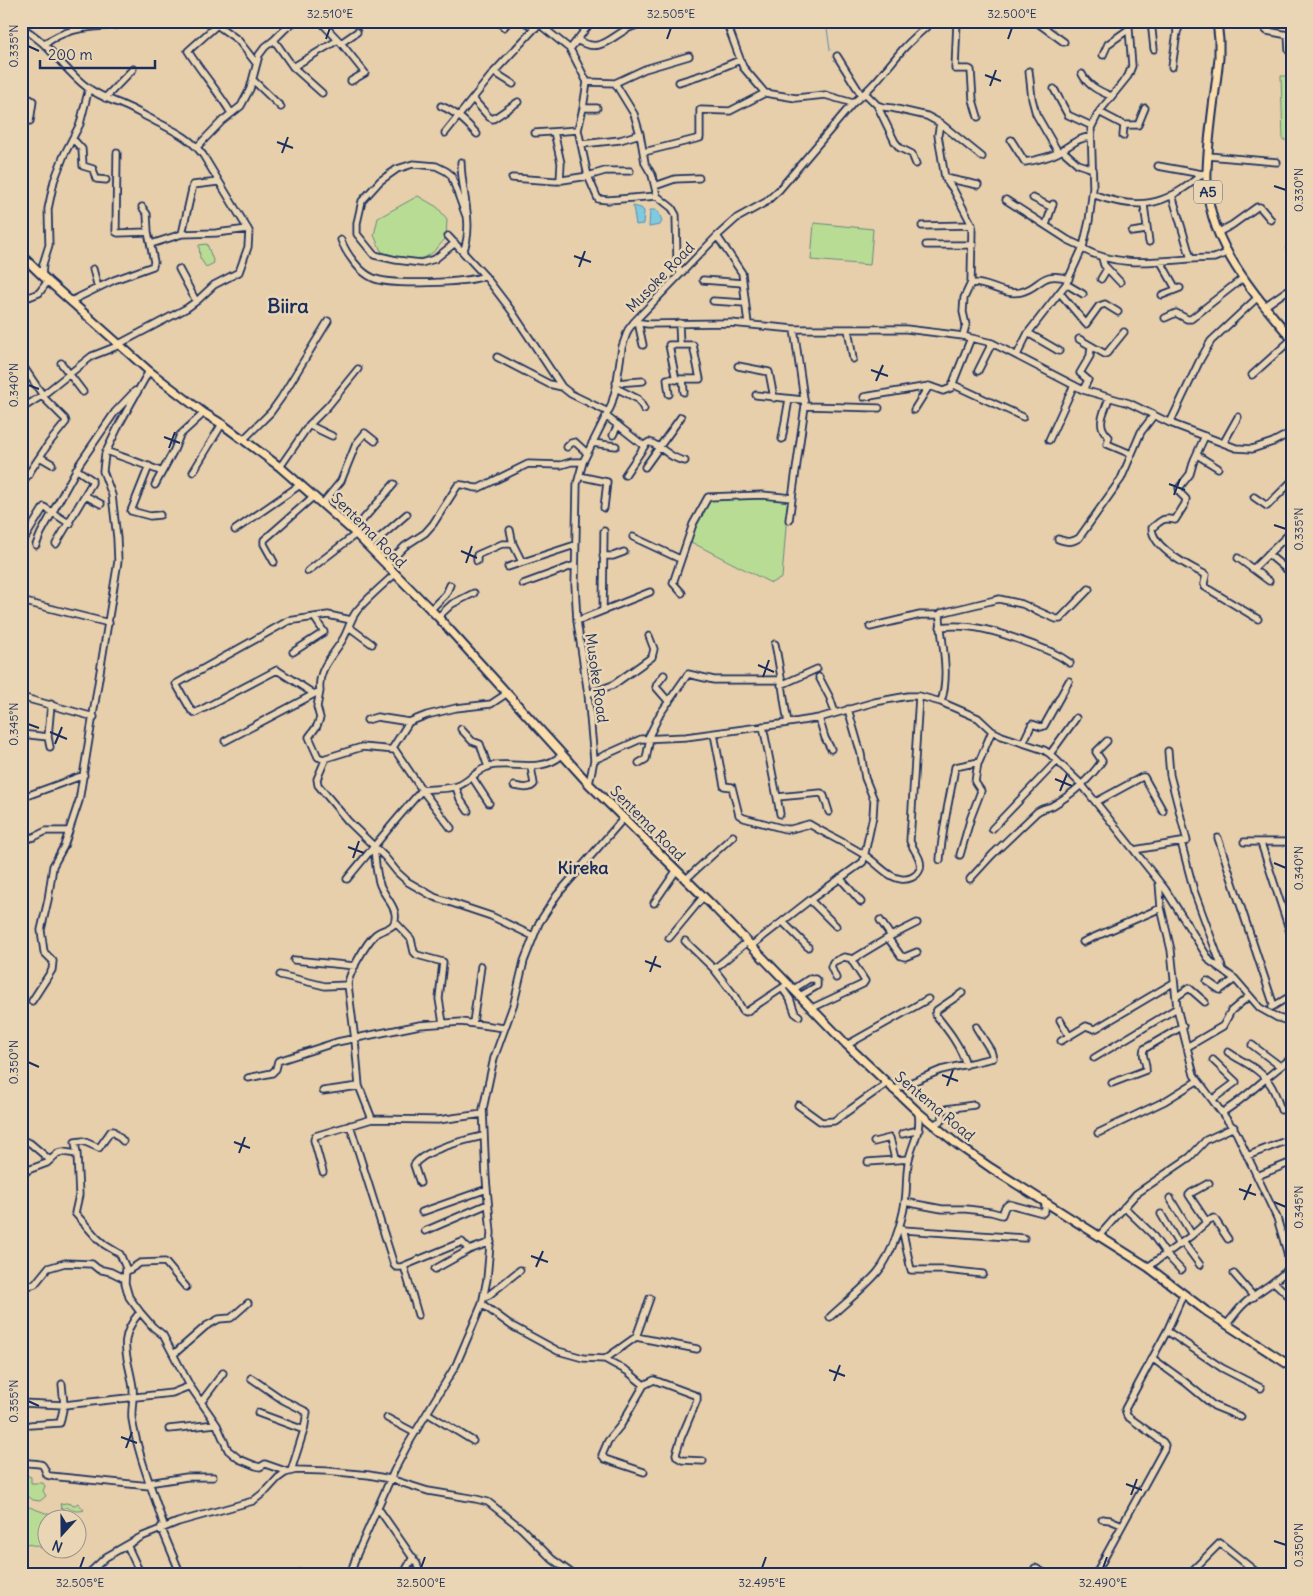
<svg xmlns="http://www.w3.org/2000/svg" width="1313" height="1596" font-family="Delius,sans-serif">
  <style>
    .green { fill: #b9dc95; stroke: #6a867a }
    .water { fill: #80cae0; stroke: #588cac }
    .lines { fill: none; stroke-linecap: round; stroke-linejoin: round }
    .stream { stroke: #588cac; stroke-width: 1 }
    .minor-casing { stroke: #1b2f5e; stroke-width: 9 }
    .major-casing { stroke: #1b2f5e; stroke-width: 11 }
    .minor { stroke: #ead6b4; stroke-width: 5.5 }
    .major { stroke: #faddab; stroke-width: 7 }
    .ticks { fill: none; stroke: #1b2f5e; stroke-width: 2 }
    .labels { text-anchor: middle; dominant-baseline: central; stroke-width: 5; stroke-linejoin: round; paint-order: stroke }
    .shield { fill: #ead6b4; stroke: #596178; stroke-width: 1 }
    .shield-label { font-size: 14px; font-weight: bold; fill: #1b2f5e }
    .street-label { font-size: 15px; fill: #1b2f5e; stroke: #ead6b4 }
    .quarter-label { font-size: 18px; font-weight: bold; fill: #1b2f5e; stroke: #ead6b4 }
    .district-label { font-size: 20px; font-weight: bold; fill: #1b2f5e; stroke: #ead6b4 }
    .neatline { fill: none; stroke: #1b2f5e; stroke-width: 2 }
    .ticks-label { font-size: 12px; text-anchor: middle; fill: #1b2f5e }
  </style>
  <rect width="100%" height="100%" fill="#e7cfac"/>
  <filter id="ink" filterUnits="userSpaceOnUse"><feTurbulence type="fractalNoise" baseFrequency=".02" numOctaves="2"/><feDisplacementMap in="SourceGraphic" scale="10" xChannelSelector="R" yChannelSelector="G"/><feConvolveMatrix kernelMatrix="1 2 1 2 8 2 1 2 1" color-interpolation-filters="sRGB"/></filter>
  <g filter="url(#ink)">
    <!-- green -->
    <path class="green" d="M1281,76H1292V140H1283Z
      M418,196L437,207L447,219L446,238C441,243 437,249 432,253C419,264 395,257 381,251L374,235L378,218Z
      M814,223L873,229L870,265L811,260Z
      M207,244L214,263L206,267L200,258L199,245Z
      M775,498L788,501L782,578L771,583L691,542C693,527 700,512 709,499Z
      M21,1473L31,1477V1483H43L45,1486L43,1491L46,1496L40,1501L33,1500L26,1495L27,1492L23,1490L24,1487L21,1486Z
      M66,1503L75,1505L78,1503L84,1510C79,1512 71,1511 67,1507L63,1509L61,1507L60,1504Z
      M21,1504L59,1518H48V1548L73,1549L69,1557L55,1556L38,1546L21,1543Z"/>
    <!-- water -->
    <path class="water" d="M633,206L641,208L644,211L643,224L636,225Z
      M650,210H655L659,213L662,221L660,225L649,227Z"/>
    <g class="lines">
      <!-- stream -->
      <path class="stream" d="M826,21L830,50
        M145,1532L154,1528
        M132,1539L141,1534
        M131,1546L149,1537
        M104,1563L126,1549"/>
      <!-- minor casing -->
      <g class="minor-casing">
        <path id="minor" d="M214,21L217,25L238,40L256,63
          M295,21L285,29L274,40L293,67L322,93
          M320,21L341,43L365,73L351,81
          M498,21L504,27L509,21
          M523,21L535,28
          M543,21L544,28L570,49L587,82L583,108L578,130L588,176L598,199L608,200L657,196
          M726,21L743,67L765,93
          M957,21L955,69H969L971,70L973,100L978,117
          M1035,21L1064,42
          M1151,21L1154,49
          M1175,21L1177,32
          M1267,21L1265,29L1267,31L1288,35L1289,51
          M217,25L188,51C201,72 218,91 231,113
          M21,27C51,44 62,69 88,88C99,96 111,100 123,105C133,109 143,115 153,120C172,130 190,137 203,155L249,231L248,247L239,272L214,285L198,300L187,308L119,344
          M577,40C601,54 609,38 629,28C636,25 645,23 652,21
          M341,43L357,32
          M45,44C74,21 108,30 141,21
          M570,49L592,21
          M1103,55L1108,44L1129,29
          M837,56L862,96
          M293,67L338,40
          M1172,67L1177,32L1182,21
          M1029,71L1032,99L1036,114L1058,152
          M494,72L513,84
          M1082,74C1088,86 1099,91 1111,96
          M253,80L281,107
          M587,82L615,83L645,69L689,56
          M679,82L711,72L740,60
          M615,83L634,114L640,134L645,163L652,175L657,196L672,208L676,215L677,261L680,273
          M1054,89L1068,115L1092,126
          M865,93L877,105L883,107L892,108L927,116L940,123L982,157
          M105,98L133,69
          M473,99L489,117L493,119L518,102
          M21,102L30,99L33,101L30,121
          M877,105L895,142L900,148L912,154L916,164
          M441,106C456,112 466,122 477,134
          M583,108H597
          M1099,112L1124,125H1138L1145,108
          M940,123L938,135L945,178L953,189L972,225L971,283L964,298L963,312L966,325L963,336
          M554,132L561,163L560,181
          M445,133L494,72L535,28L542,25
          M535,133L578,130
          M1123,136L1124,125
          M73,139L82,149L83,166L93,169L96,179L106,180
          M1011,140L1025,162C1037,160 1048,158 1059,152C1070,146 1078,137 1091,137
          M582,144L620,140L640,134
          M197,147L222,121L241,106L250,89L259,55L265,47L274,40
          M1062,150L1078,164L1093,169
          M644,152L700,138V110L730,111L765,93L796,98L825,95L853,103
          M117,153L116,232L118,233L148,232
          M1208,156L1277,162
          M461,162C461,191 475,225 463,252
          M1158,166L1202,174
          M512,178L556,181L588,176L605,171H630
          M945,178L978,185
          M655,186L675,179L699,178
          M1092,194C1138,211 1165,207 1202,174L1206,173
          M1172,195L1191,259
          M1033,198L1051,207
          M1006,200L1068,240L1083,247
          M1144,205L1149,242
          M1046,225L1053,204
          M922,226L972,225
          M1132,232L1146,230
          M1219,232L1232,225L1257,207H1260L1271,220
          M182,234L193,185L218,182
          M448,236L485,276L511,310L562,387L571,394L608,412
          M717,236L742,273L748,324
          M341,240C346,253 359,272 373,278C391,286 466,283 485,276
          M455,243L435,259L421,263L396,260L374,255L357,234V223L362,201L380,181L397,169L413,164L436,166L446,171L451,175L466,216
          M151,244L182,234L216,233L248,229
          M926,245H973
          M1290,248L1292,251
          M1083,249C1124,271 1169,258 1214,258L1227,253
          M1102,258L1104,265L1120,282
          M1161,262L1176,289
          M21,268L28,263
          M93,269L98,288
          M179,269L196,301
          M42,276L43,264L49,245L48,209L54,181L64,155L80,124L89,88
          M1101,279L1107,269
          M703,280L743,283
          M971,283C989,282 1003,296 1021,292C1042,287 1040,270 1069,279
          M1066,284L1083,294
          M1060,293L1086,324L1099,306L1105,304L1118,312
          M1162,295L1180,288
          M21,300L39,293L48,281
          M71,301L114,280L153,266L154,262L148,232L147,214L142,207
          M713,301L745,303
          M1265,306L1292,287
          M1165,318L1176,313L1187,319H1191L1243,278
          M634,322L648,324L731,323L794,329H906L963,336L992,343L1083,390L1129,403L1170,423L1236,448L1252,449L1273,442L1292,432
          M638,322L643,345
          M679,323L680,345
          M848,329L853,359
          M1028,333L1059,351
          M1079,339L1105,354L1107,353L1124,332
          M1017,355L1028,333L1066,284L1083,247L1089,221L1093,188L1091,128L1099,112L1128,76L1132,66L1129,29L1130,21
          M497,357L549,384L562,387
          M21,363L46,400L65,419L66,422L49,443L21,485
          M61,363L83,392
          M738,366L769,372L774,398
          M978,371L992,343
          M1252,375L1292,339
          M683,380L684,392
          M616,383L643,381
          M952,384L1023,417
          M616,388L638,399L644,409
          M1083,390L1088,380L1080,373L1090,356L1091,346
          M669,394L667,379H700L693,345H669L676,380
          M756,395L803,400
          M864,397L929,386L943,391L951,388L971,338
          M1109,398C1104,414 1095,424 1109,437L1107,444L1131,454
          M805,406L879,408
          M21,409L43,395L92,356L120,345
          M914,410L929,386
          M606,416L644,446
          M1170,423L1200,360L1211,341L1258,297
          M309,425L332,436
          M613,435L618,425
          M1205,436L1194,460L1190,474L1179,488L1180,493L1186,499L1185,504L1175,520C1163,517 1162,520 1152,528C1152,548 1190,567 1206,575L1204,584L1205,587L1258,619
          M782,439L789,399
          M243,440L271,412L281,398L328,321
          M1049,440L1074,385
          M1224,442L1238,417
          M592,443L616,446
          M567,447L571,443L575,442L587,453
          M106,451C125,458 144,464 162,472
          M1197,455L1218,468
          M40,457L52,464
          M149,466L131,511L150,516L160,515
          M280,467L309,425L328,406L358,369
          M645,467L681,417
          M21,468L29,475
          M193,472L222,424
          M625,475L646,444L649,442C662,446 670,459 685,461
          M579,476L607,482L604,508
          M155,485L174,450L180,435L204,413
          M86,496L101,504
          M1254,497L1267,506L1292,481
          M323,503L341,481L356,444L365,433L375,441
          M789,520L805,406L794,329
          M235,530L300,485
          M510,530L513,544
          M353,531L394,484
          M633,537L680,559
          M25,538L44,507L70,524
          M1058,539C1067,542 1071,543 1079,538L1121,479L1141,432L1154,415
          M56,544L92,483V480L76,469
          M36,545L41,533L80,463L115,412L135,391
          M369,547L407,514
          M1268,554L1292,574
          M603,556H613L624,552
          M1238,558L1269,581
          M477,561V555L502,544H513L522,562
          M274,562L264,544V540L314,496
          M386,565L405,546L425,533L433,524L458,485C465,483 471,489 479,488L528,464L561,465L571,462H583
          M508,567L575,545
          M1253,569L1292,531
          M308,571L356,534
          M523,584L575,565
          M682,593L673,583L693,524L708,497L762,495L792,498
          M21,601L109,623
          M430,610L446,594L450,585
          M603,610L604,531
          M438,617L452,604L474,593
          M577,621L650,592
          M349,627L372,644
          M870,627L920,615H940
          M940,627C971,623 999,632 1028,643C1044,649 1055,652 1070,663
          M775,644C781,671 783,696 788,723
          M293,652L324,632L314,617
          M664,675L657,684L656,687L669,702
          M819,677L830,698L835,713
          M781,685L817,669
          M320,691L317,707L320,718L317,726L309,737L318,757L323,759L362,747L395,750L422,790L451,828
          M314,694L277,670L195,713L191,710L176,684L288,621L328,615L351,620
          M588,694L613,685L652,657L654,649L649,636
          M21,697L94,717
          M941,702C950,675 942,645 940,618L941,613L999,599L1022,604L1056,619H1060L1089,589
          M819,718L825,738L831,749
          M367,720L377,717L409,722L427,715L456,708L491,704L506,694
          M763,726L777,797L821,793L824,796L829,812
          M461,729L472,741L480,744L488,767
          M21,734L48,737
          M714,734L724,786L732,787L739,815L744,818L785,829H791L809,824C827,835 848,844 866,856C877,863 887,877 901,879C908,880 917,877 920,869C923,859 913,850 910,841L919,696
          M648,738L660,714L688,674L714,680H782
          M225,741L320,691C317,669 333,656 343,639C348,631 350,620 356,612C367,598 382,586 395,574
          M1023,743L1032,724L1041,727L1044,726L1069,681
          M50,747L48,737L51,704
          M392,749L409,722
          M1050,754L1076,718
          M326,758L317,779L318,785L348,821L385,857L397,872L408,882L434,897L491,916L533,936
          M594,760L641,739L686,737L788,723L819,718L875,702L908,696H919L941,702L978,718L992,731L1002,736L1044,750L1050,754L1082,785L1165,889L1210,961L1235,979L1260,1008L1278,1018L1292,1022
          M639,763L646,759L650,738
          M472,777L489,803
          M589,784L594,760L588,694L577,621L575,585L577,484L583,462L611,406L616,388L622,347L628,330L634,322L717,236L737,218L766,202L779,190L853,103C874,87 887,67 904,48C913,38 923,30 933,21
          M514,786C521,787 529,790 534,784L531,767
          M456,787L460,799L468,811
          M777,797L780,814
          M21,798L84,775
          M1096,802L1142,777H1144L1163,811
          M992,829L1057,761
          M1218,838L1274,1006
          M21,840L34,837L46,831H69
          M1181,842L1194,891L1223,970
          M1244,842H1292
          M1261,843L1292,938
          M1134,850L1187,841L1170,775L1168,751
          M960,855L971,817L981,791L975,782L978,763
          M940,860C942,828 950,798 955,767L979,762L992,731
          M840,878L861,902
          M347,879C372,849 396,819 422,790C434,788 450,790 460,785C471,780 478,769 490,766C515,761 540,774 562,755
          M970,879L992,855L1037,812C1042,808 1047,808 1052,806C1071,795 1090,779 1102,761L1096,752L1107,741
          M685,880L733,836
          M1159,883L1161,908L1171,950L1177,1008L1194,1075L1236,1132L1277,1218L1287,1252L1289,1268C1276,1283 1259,1290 1245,1303C1238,1309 1233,1317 1227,1324
          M810,900L836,926
          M654,903L676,871
          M880,920L891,936
          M395,922L411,939L414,952L417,955L443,962L439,999L443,1023
          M783,922L808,947
          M669,938L703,897
          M888,938L901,956L905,957L917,952
          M685,941L714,969
          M747,942L714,969L734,995L743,1011L746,1012L788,984
          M1083,942L1161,908
          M751,946L810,900L863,862L873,816L874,800L865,778L861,754L848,709
          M294,960L355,966
          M280,975L325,986L348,985
          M836,978L831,967L833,962L844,957L853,959
          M1207,981L1220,990L1235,979
          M782,988L790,999L795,1013L799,1016
          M794,989L809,979H815L817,981V986L800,996
          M962,993L937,1010L935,1014C947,1029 961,1046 966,1065
          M1176,997L1189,988L1205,1002
          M32,1001L52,970L53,961L44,952L41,930L48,900L53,866L64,846L79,801L118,561L117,538L112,495L103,471L105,454L120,423L149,371
          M1272,1007L1292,995
          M812,1008L863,984L865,981L852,961L853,959L891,936L917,923
          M1060,1020L1069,1036
          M473,1023L481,966
          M1061,1041L1086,1026L1094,1029L1097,1028L1173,983
          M847,1045L928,999
          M1252,1045L1280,1066
          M1187,1047L1223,1026L1231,1011L1249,996
          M1228,1052C1242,1062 1261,1069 1270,1084C1275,1091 1278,1102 1281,1110
          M1094,1058L1177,1008
          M248,1078L272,1073L276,1069L278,1061L337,1042L420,1025L461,1022L504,1028
          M1112,1083L1146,1070C1147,1062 1141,1056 1144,1049L1183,1026
          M893,1090L941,1070L993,1058L991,1051L976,1027
          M323,1091L359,1086
          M1213,1099L1236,1082L1213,1060
          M798,1105L820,1121L823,1122L834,1121L886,1084
          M1223,1112C1249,1096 1267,1075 1292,1058
          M372,1119L359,1086L355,1040L348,985C348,974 367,942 375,935C380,930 388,930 393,925C402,910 383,897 379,882C376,871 375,859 374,847
          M350,1125L394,1265L396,1267H401L462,1242L469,1250
          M933,1125L942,1120L943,1112L946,1109L974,1105
          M1098,1133L1165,1101L1197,1081
          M902,1134L919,1130
          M21,1140L30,1143L50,1160
          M123,1141L113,1131H111L99,1148L83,1141L75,1142L77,1154L79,1195L75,1213L97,1238L105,1245L120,1254L126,1268L125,1283L129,1297L140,1312L153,1327L163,1335L190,1386L217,1425L228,1450L239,1459L256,1466L260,1467L265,1464L288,1472
          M874,1142L890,1138L895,1159
          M1247,1156L1283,1142
          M868,1162L909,1159
          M323,1172L314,1140L315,1136L372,1119L438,1120L483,1114
          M1257,1176L1292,1162
          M21,1177L28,1170L47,1163L58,1153L63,1152L77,1154
          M420,1183L414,1165C424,1150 465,1140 483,1136
          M905,1202L942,1209H966L991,1212L1002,1215L1005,1207L1009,1204L1043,1213L1045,1210V1202
          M1124,1207L1152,1234L1166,1254L1181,1270
          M422,1212L487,1189
          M1161,1214L1179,1245
          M1207,1222L1189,1195L1191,1193L1209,1183
          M902,1228L911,1270H946L983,1274
          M903,1230L1024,1238
          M425,1231L488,1204
          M1192,1235L1209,1220L1214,1218L1228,1239
          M1099,1236L1136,1194L1190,1157L1206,1140L1234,1127
          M1183,1242L1200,1265
          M404,1266L418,1315
          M1148,1267L1192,1235L1170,1198
          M435,1269L469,1250L491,1242
          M126,1272L140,1263L165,1262L186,1287
          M1234,1274L1254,1297
          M1275,1283L1291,1298
          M21,1288L35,1284L48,1268L65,1263L92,1264L98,1269L111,1272L125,1279
          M484,1297L489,1295L520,1270
          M482,1304L512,1326L558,1351L583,1358L605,1359L636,1337L650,1298
          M140,1312C115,1341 129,1357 133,1388C134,1399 131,1409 132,1419C138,1456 153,1491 164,1526
          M830,1317C845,1303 863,1289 877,1273C891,1257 902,1222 905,1202C907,1190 906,1177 908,1164C911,1144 922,1133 918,1112
          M1167,1331L1222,1368L1261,1388
          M636,1337L697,1349
          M174,1354L206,1326L219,1319L231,1318L248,1303
          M1152,1358L1185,1382L1214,1406L1241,1417
          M605,1359L627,1371L644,1385L654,1380L697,1396V1400L681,1438L676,1454L677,1457L682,1460L703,1461
          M251,1378L283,1400L307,1412L304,1430
          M644,1385L621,1425L608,1441L602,1455L605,1459L644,1472
          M202,1401L223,1373
          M21,1403L64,1405L62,1384
          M258,1413L304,1430L291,1471
          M427,1413L473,1441
          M387,1418L415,1433
          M30,1425L60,1423L64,1405L172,1393L190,1386
          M169,1429L216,1424
          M29,1463C45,1464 42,1463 47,1475L50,1476L150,1486
          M148,1483L187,1477H213
          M378,1508L417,1564L420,1575
          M1102,1519L1110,1520L1122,1525
          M161,1527L181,1575
          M127,1545L141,1575
          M1035,1568L1048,1575
          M87,1575L106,1557L141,1537L178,1522L253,1501L267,1490L278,1478L285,1473L296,1470L327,1471L369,1475L390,1479L428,1491L476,1499L488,1502L521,1528L552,1559L574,1575
          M297,1575L299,1573L309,1575
          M350,1575L357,1554L394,1471L407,1446L456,1365L482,1304L487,1279L491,1233L486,1178L483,1109L494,1058L514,1003L524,961L539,923L557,895L623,819
          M403,1575L413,1557
          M1095,1575L1164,1449L1165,1445L1163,1442L1127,1416L1125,1409L1167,1331L1183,1295
          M1188,1575L1220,1543L1260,1575"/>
      </g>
      <!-- major casing -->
      <g class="major-casing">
        <path id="major" d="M1217,21L1219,40V58C1215,96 1208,134 1207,172C1204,239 1252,291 1292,339
          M21,255L48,281L149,371L204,413L222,424L280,467L353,531L438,617L589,784L713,906L847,1045L918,1112L958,1145L991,1168L1148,1267L1206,1311L1292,1367"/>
      </g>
      <!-- minor -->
      <use href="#minor" class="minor"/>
      <!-- major -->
      <use href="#major" class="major"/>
    </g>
  </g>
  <!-- ticks -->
  <path class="ticks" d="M326,39L330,28M667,39L671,28M1008,39L1012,28M28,46L39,51M985,75L1001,81M990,86L996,70M277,142L293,148M282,153L288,137M1274,186L1286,190M574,256L591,262M579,267L585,251M871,370L888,376M876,381L883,365M28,385L39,389M164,437L180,443M169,448L175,432M1169,484L1185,490M1174,495L1180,479M1274,525L1286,529M461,551L477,558M466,563L472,546M758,665L774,672M763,677L769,660M28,724L39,728M50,732L67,739M55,744L62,727M1055,779L1072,786M1060,791L1067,774M348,847L364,853M353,858L359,841M1274,863L1286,868M645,961L661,967M650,972L656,956M28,1062L39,1067M942,1075L958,1081M947,1086L953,1070M234,1142L250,1148M239,1153L245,1137M1239,1189L1256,1195M1244,1200L1251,1184M1274,1202L1286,1207M531,1256L548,1262M536,1267L543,1251M829,1370L845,1376M834,1381L840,1365M28,1401L39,1406M121,1437L137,1443M126,1448L132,1432M1126,1484L1142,1490M1131,1495L1137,1479M1274,1541L1286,1545M80,1568L84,1557M421,1568L425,1557M762,1568L766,1557M1103,1568L1107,1557"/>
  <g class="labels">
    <!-- shield labels -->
    <rect class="shield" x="1194" y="180.5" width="28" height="23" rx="4"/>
    <g class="shield-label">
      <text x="1208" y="192">A5</text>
    </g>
    <!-- street labels -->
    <g class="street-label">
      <text transform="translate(660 277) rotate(-46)">Musoke Road</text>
      <text transform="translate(369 530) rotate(45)">Sentema Road</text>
      <text transform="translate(597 678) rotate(82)">Musoke Road</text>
      <text transform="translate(648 823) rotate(45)">Sentema Road</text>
      <text transform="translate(935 1106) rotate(40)">Sentema Road</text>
    </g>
    <!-- quarter labels -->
    <g class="quarter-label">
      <text x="583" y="867">Kireka</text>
    </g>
    <!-- district labels -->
    <g class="district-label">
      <text x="288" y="305">Biira</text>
    </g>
  </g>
  <!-- margin -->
  <rect width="1313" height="1596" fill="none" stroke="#ead6b4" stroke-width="55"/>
  <!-- north arrow -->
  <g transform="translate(62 1534) rotate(201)"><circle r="24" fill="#ead6b4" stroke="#979392"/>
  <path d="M0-4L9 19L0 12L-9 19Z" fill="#1b2f5e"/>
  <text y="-8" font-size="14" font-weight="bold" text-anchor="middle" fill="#1b2f5e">N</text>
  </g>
  <!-- scale -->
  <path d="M40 60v8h115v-8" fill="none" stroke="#1b2f5e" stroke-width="2.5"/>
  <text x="48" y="60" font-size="15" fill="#1b2f5e" stroke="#ead6b4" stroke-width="4" paint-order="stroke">200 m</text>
  <rect x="28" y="28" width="1258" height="1540" class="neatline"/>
  <g class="ticks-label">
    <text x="330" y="18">32.510°E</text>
    <text x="671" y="18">32.505°E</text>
    <text x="1012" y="18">32.500°E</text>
    <text transform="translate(14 46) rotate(-90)" y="4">0.335°N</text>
    <text transform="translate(1299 190) rotate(-90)" y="4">0.330°N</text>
    <text transform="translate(14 385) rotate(-90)" y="4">0.340°N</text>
    <text transform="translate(1299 529) rotate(-90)" y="4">0.335°N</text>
    <text transform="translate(14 724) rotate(-90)" y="4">0.345°N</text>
    <text transform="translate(1299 868) rotate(-90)" y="4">0.340°N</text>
    <text transform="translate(14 1062) rotate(-90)" y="4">0.350°N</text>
    <text transform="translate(1299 1207) rotate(-90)" y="4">0.345°N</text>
    <text transform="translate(14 1401) rotate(-90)" y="4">0.355°N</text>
    <text transform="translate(1299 1545) rotate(-90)" y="4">0.350°N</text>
    <text x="80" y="1587">32.505°E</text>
    <text x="421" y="1587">32.500°E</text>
    <text x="762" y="1587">32.495°E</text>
    <text x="1103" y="1587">32.490°E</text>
  </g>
</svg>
